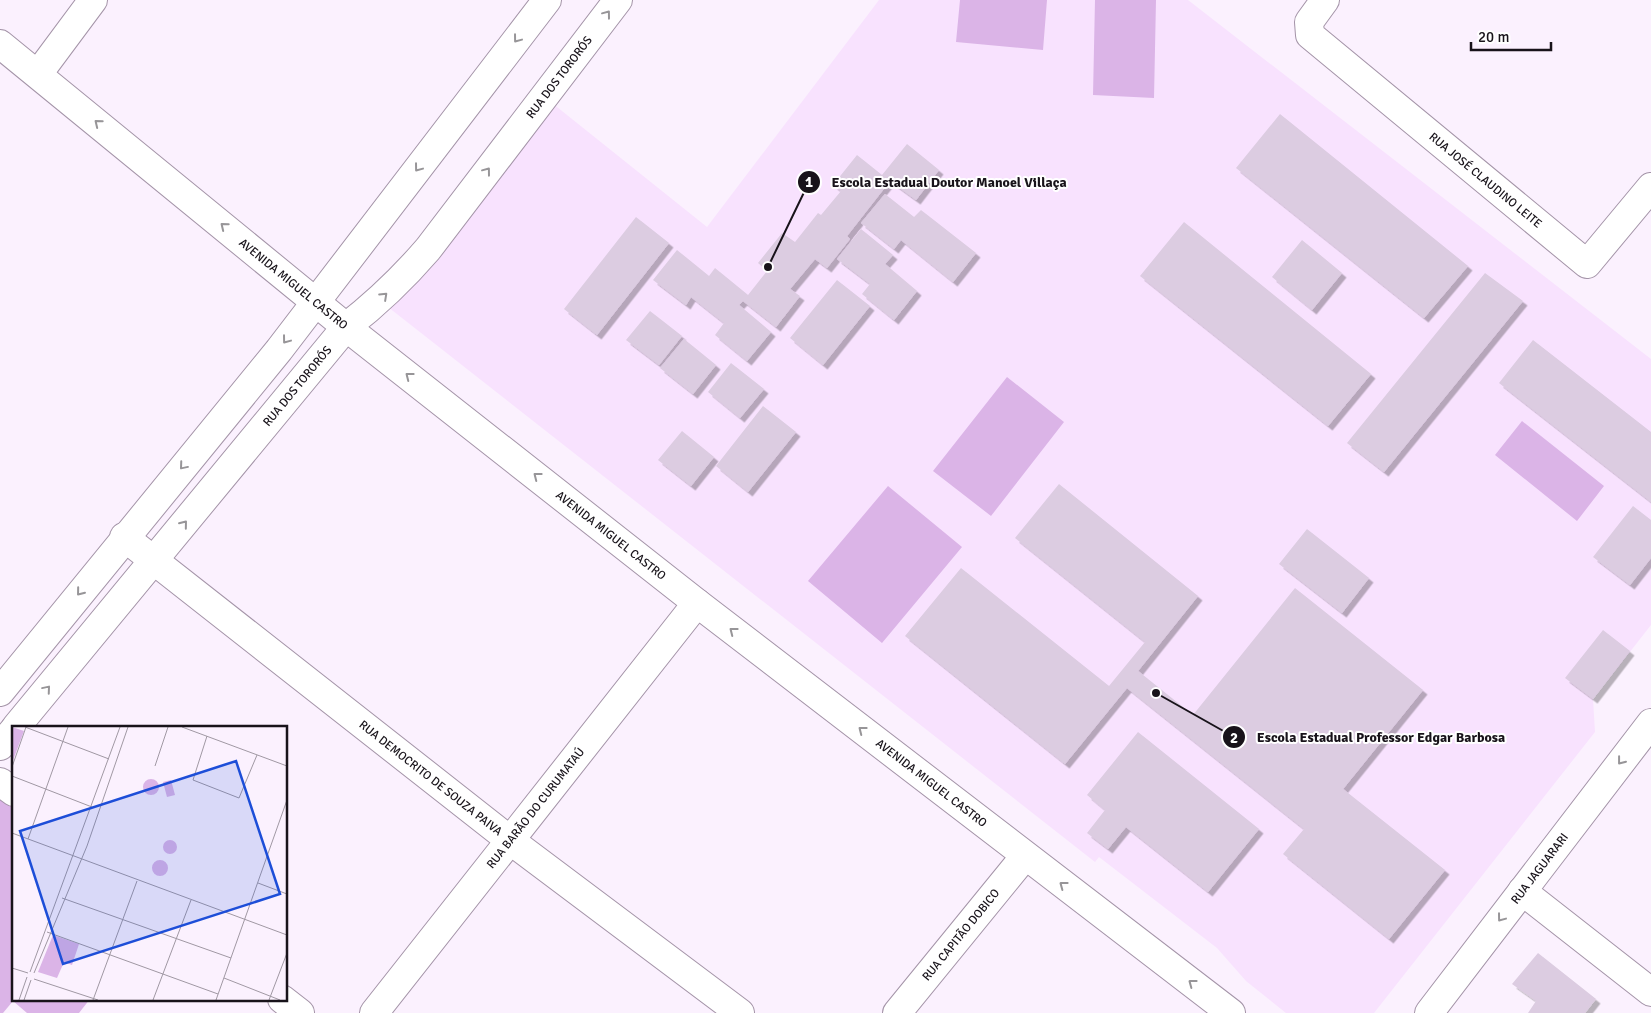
<svg xmlns="http://www.w3.org/2000/svg" width="1651" height="1013" font-family="Signika,sans-serif">
  <style>
    .built { fill: #f8e2fe }
    .green { fill: #dbb4e7 }
    .building { fill: #dccce1; filter: url(#shadow) }
    .lines { fill: none; stroke-linecap: round; stroke-linejoin: round }
    .minor-casing { stroke: #a494a8; stroke-width: 30 }
    .tertiary-casing { stroke: #a494a8; stroke-width: 30 }
    .secondary-casing { stroke: #a494a8; stroke-width: 30 }
    .minor { stroke: #fff; stroke-width: 28 }
    .tertiary { stroke: #fff; stroke-width: 28 }
    .secondary { stroke: #fff; stroke-width: 28 }
    .oneway { stroke: #979598 }
    .labels { text-anchor: middle; dominant-baseline: central; stroke-width: 4; stroke-linejoin: round; paint-order: stroke }
    .street-label { font-size: 12px; fill: #18131a; stroke: #fff }
    .inset-road { fill: none; stroke: #a098a3; stroke-width: 1 }
    .view { fill: #1d4ed8; fill-opacity: 0.15; stroke: #1d4ed8; stroke-width: 2.5 }
    .inset-edge { fill: none; stroke: #18131a; stroke-width: 2.5 }
    .leader { fill: none; stroke: #18131a; stroke-width: 2 }
    .callout-dot { fill: #18131a; stroke: #fff; stroke-width: 2 }
    .mark-label { font-size: 15px; text-anchor: middle; font-weight: bold; fill: #fff }
    .callout-label { font-size: 14px; text-anchor: middle; font-weight: bold; fill: #18131a; stroke: #fff; stroke-width: 4; stroke-linejoin: round; paint-order: stroke }
  </style>
  <defs>
    <filter id="shadow"><feDropShadow dx="4.5" dy="4.5" stdDeviation="0" flood-color="#0004"/></filter>
  </defs>
  <rect width="100%" height="100%" fill="#fbf1fe"/>
  <!-- built -->
  <path class="built" d="M879,0H1188L1651,359V625L1593,699L1595,732L1374,1013H1286L1246,981L1217,948L1099,857L1095,862L388,307L552,103L707,227Z"/>
  <!-- green -->
  <path class="green" d="M960,0H1047L1043,50L956,42Z
    M1095,0H1156L1154,98L1093,95Z
    M1007,377L1064,422L991,516L933,471Z
    M1522,421L1604,486L1577,521L1495,455Z
    M888,486L962,547L882,643L808,581Z
    M0,791L14,801V999H90L79,1013H27L13,1001L3,1013H0Z"/>
  <!-- building -->
  <path class="building" d="M1280,114L1468,266L1424,318L1236,168Z
    M907,144L939,170L916,200L890,181L847,236L850,239L827,268L815,259L790,289L800,296L776,327L743,301L739,305L771,332L747,361L715,335L724,323L691,297L686,305L653,280L677,250L709,276L715,268L748,295L767,271L758,263L782,233L795,242L818,213L821,215L841,191L833,185L857,155L882,175Z
    M885,194L914,217L921,210L976,253L953,282L901,240L894,249L861,223Z
    M636,217L669,243L597,335L564,309Z
    M1184,222L1371,374L1328,426L1140,276Z
    M861,229L893,255L885,264L917,291L894,320L862,294L870,284L837,259Z
    M1302,240L1342,273L1312,310L1272,277Z
    M1485,273L1523,301L1384,472L1347,443Z
    M837,280L870,306L823,365L790,338Z
    M650,311L682,336L659,365L626,340Z
    M684,339L716,365L693,394L660,368Z
    M1533,340L1651,432V502L1499,383Z
    M731,363L764,389L740,418L708,392Z
    M763,406L796,432L748,492L716,466Z
    M682,431L714,457L691,486L658,460Z
    M1059,484L1198,596L1138,671L1193,715L1295,588L1423,690L1343,789L1445,870L1389,939L1283,854L1304,829L1127,688L1065,764L905,636L961,568L1109,686L1145,642L1015,538Z
    M1633,506L1651,520V558L1630,585L1593,557Z
    M1307,529L1369,578L1342,613L1279,564Z
    M1603,630L1630,651L1593,699L1565,678Z
    M1138,732L1259,829L1208,892L1126,827L1108,849L1087,833L1105,810L1087,795Z
    M1538,953L1596,999L1585,1013H1528L1536,1001L1512,984Z"/>
  <g class="lines">
    <!-- minor casing -->
    <g class="minor-casing">
      <g id="minor">
        <path id="s1" d="M1325,0L1309,22L1310,35L1587,264L1651,187"/>
        <path d="M38,74L93,0"/>
        <path id="s2" d="M124,537L511,841L740,1013"/>
        <path d="M0,782L14,792"/>
        <path d="M1522,891L1651,992"/>
        <path d="M282,999L300,1013"/>
        <path id="s3" d="M374,1013L697,603"/>
        <path id="s4" d="M897,1013L1025,856"/>
      </g>
    </g>
    <!-- tertiary casing -->
    <g class="tertiary-casing">
      <g id="tertiary">
        <path d="M0,692L279,350L547,0"/>
        <path id="s5" d="M16,727L346,327C377,303 403,278 428,249L618,0"/>
        <path d="M0,746L14,730"/>
      </g>
    </g>
    <!-- secondary casing -->
    <g class="secondary-casing">
      <g id="secondary">
        <path id="s6" d="M0,44L346,327L697,603L1231,1013"/>
        <path id="s7" d="M1429,1013L1651,723"/>
      </g>
    </g>
    <!-- minor -->
    <use href="#minor" class="minor"/>
    <!-- tertiary -->
    <use href="#tertiary" class="tertiary"/>
    <!-- secondary -->
    <use href="#secondary" class="secondary"/>
  </g>
  <!-- one-way arrows -->
  <defs><path id="oneway-chevron" d="M-2-3.5L2.5 0L-2 3.5" fill="none" stroke-width="1.6" stroke-linecap="round" stroke-linejoin="round" transform="scale(1.25)"/></defs>
  <g class="oneway">
    <use href="#oneway-chevron" transform="translate(607 14) rotate(-53)"/>
    <use href="#oneway-chevron" transform="translate(517 39) rotate(127)"/>
    <use href="#oneway-chevron" transform="translate(98 123) rotate(-141)"/>
    <use href="#oneway-chevron" transform="translate(418 168) rotate(127)"/>
    <use href="#oneway-chevron" transform="translate(487 171) rotate(-53)"/>
    <use href="#oneway-chevron" transform="translate(224 226) rotate(-141)"/>
    <use href="#oneway-chevron" transform="translate(384 296) rotate(-43)"/>
    <use href="#oneway-chevron" transform="translate(286 340) rotate(127)"/>
    <use href="#oneway-chevron" transform="translate(409 376) rotate(-142)"/>
    <use href="#oneway-chevron" transform="translate(183 466) rotate(130)"/>
    <use href="#oneway-chevron" transform="translate(537 476) rotate(-142)"/>
    <use href="#oneway-chevron" transform="translate(184 524) rotate(-51)"/>
    <use href="#oneway-chevron" transform="translate(80 592) rotate(129)"/>
    <use href="#oneway-chevron" transform="translate(733 631) rotate(-142)"/>
    <use href="#oneway-chevron" transform="translate(47 689) rotate(-50)"/>
    <use href="#oneway-chevron" transform="translate(862 730) rotate(-142)"/>
    <use href="#oneway-chevron" transform="translate(1621 761) rotate(128)"/>
    <use href="#oneway-chevron" transform="translate(1063 885) rotate(-143)"/>
    <use href="#oneway-chevron" transform="translate(1501 918) rotate(127)"/>
    <use href="#oneway-chevron" transform="translate(1192 983) rotate(-143)"/>
  </g>
  <g class="labels">
    <!-- street labels -->
    <g class="street-label">
      <text stroke="none"><textPath href="#s5" startOffset="848">RUA DOS TORORÓS</textPath></text>
      <text stroke="none"><textPath href="#s1" startOffset="268">RUA JOSÉ CLAUDINO LEITE</textPath></text>
      <text stroke="none"><textPath href="#s6" startOffset="379">AVENIDA MIGUEL CASTRO</textPath></text>
      <text stroke="none"><textPath href="#s5" startOffset="442">RUA DOS TORORÓS</textPath></text>
      <text stroke="none"><textPath href="#s6" startOffset="784">AVENIDA MIGUEL CASTRO</textPath></text>
      <text stroke="none"><textPath href="#s2" startOffset="390">RUA DEMOCRITO DE SOUZA PAIVA</textPath></text>
      <text stroke="none"><textPath href="#s6" startOffset="1189">AVENIDA MIGUEL CASTRO</textPath></text>
      <text stroke="none"><textPath href="#s3" startOffset="261">RUA BARÃO DO CURUMATAÚ</textPath></text>
      <text stroke="none"><textPath href="#s7" startOffset="182">RUA JAGUARARI</textPath></text>
      <text stroke="none"><textPath href="#s4" startOffset="101">RUA CAPITÃO DOBICO</textPath></text>
    </g>
  </g>
  <!-- overview -->
  <g transform="translate(12 726)">
    <rect width="275" height="275" fill="#fbf1fe"/>
    <path d="M0,1L12,5L0,37ZM131 61a8 8 0 1 1 16 0a8 8 0 1 1-16 0ZM159,54L163,69L155,71L151,56ZM151 121a7 7 0 1 1 14 0a7 7 0 1 1-14 0ZM140 142a8 8 0 1 1 16 0a8 8 0 1 1-16 0ZM41,209L67,218L60,239L52,236L45,252L26,246Z" fill="#dbb4e7"/>
    <path class="inset-road" d="M13,1L97,33M170,1L275,40M195,10L181,54L227,72L245,29M143,40L156,1M0,41L14,1M0,50L80,81M0,107L275,209M16,113L56,1M246,157L275,168M50,172L219,232M35,206L206,268M0,242L16,247M18,246L108,1M22,247L75,120L116,1M212,252L268,274M22,253L86,274M7,274L15,251M12,274L19,254M81,274L125,155M141,274L179,174M204,274L275,74M257,274L275,227"/>
    <path class="view" d="M224,35L268,168L51,238L8,105Z"/>
    <rect width="275" height="275" class="inset-edge"/>
  </g>
  <!-- callouts -->
  <path class="leader" d="M768 267L809 182M1156 693L1234 737"/>
  <g class="callout-dot">
    <circle cx="768" cy="267" r="5"/>
    <circle cx="1156" cy="693" r="5"/>
    <circle cx="809" cy="182" r="12"/>
    <circle cx="1234" cy="737" r="12"/>
  </g>
  <g class="mark-label">
    <text x="809" y="187">1</text>
    <text x="1234" y="743">2</text>
  </g>
  <g class="callout-label">
    <text x="949" y="187">Escola Estadual Doutor Manoel Villaça</text>
    <text x="1381" y="742">Escola Estadual Professor Edgar Barbosa</text>
  </g>
  <!-- scale -->
  <path d="M1471 42v8h80v-8" fill="none" stroke="#18131a" stroke-width="2.5"/>
  <text x="1478" y="42" font-size="15" fill="#18131a" stroke="#ffffff" stroke-width="4" paint-order="stroke">20 m</text>
</svg>
